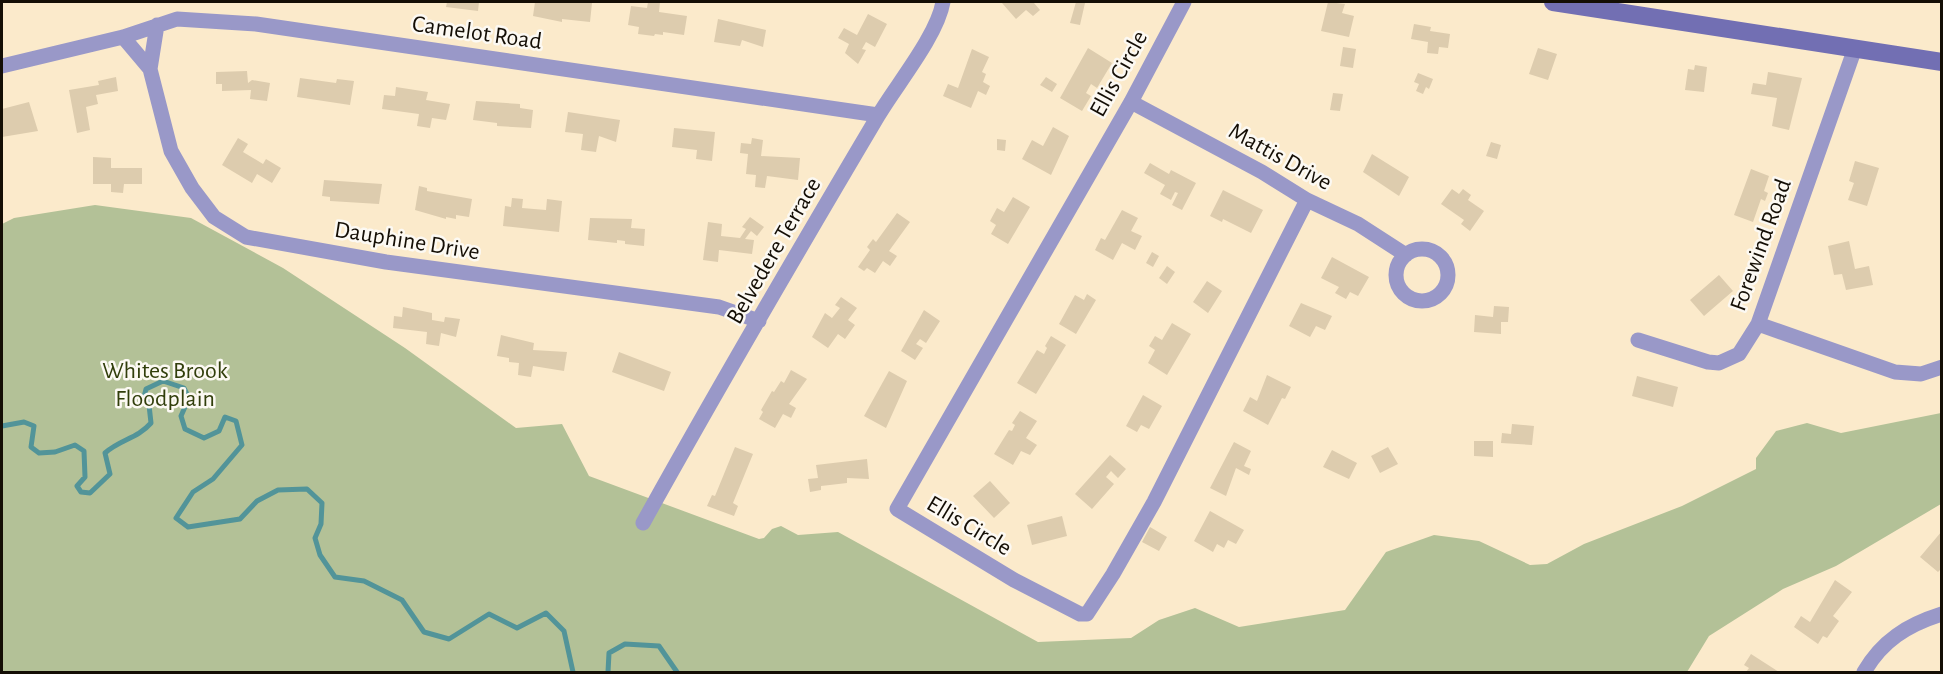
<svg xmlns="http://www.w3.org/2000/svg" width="1943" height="674" font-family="'Alegreya Sans',sans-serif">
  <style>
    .green { fill: #b3c197 }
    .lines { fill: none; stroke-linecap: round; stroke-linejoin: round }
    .stream { stroke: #529499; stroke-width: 5 }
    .building { fill: #ddccae }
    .street { stroke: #9998c8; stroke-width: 15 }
    .secondary { stroke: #726fb3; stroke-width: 18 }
    .labels { text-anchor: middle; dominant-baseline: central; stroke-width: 5; stroke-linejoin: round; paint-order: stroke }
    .street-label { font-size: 24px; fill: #140e05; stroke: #fcf9f3 }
    .park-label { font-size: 24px; fill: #313e0b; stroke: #fcf9f3 }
  </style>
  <rect width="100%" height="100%" fill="#fbeacb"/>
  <!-- green -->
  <path class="green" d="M95,205L191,218L283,268L405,348L516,428L562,424L589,476L759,539L764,538L772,529L781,526L798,535L838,532L1038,642L1131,638L1159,620L1195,608L1239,627L1345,610L1386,552L1434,535L1479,541L1530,565L1547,564L1584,544L1682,506L1756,469V458L1776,431L1807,423L1841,433L1941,413V504L1836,566L1783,589L1709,636L1687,672H2V224L14,218Z"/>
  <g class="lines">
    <!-- stream -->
    <path class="stream" d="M2,426L24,422L34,426L31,447L39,453L55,452L75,445L84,451L85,477L77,486L81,492L90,493L110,474L105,453C121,439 137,439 151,423L149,405L144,397L146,389L163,381L184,388L189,398L181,416L185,429L204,438L219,431L225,417L236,421L242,445L213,479L193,492L176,518L188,527L240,519L257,501L278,490L307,489L322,503L321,524L315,538L320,555L335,577L364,581L402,600L424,632L449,639L489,614L517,628L546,613L564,631L573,672
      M608,672L609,653L625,644L659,646L677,672"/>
  </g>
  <!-- building -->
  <path class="building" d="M447,2H479L478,11L446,7Z
    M535,2L592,3L590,22L562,19V22L533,16Z
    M648,2H660L659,12L687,16L684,35L663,32V35L655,34L654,36L638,34L639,27L628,25L631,6L647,8Z
    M1004,2H1036L1034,3L1040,10L1033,16L1026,10L1016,19L1002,3Z
    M1076,2L1085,3L1080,25L1070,23Z
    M1328,2L1345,4L1342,13L1354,16L1349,37L1321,31Z
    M868,14L887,24L875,47L866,42L862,49L866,50L858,64L845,53L849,44L838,38L844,28L857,35Z
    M718,19L766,30L763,47L742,40L740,46L714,42Z
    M1414,24L1431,27L1430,31L1450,34L1448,48L1439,47L1438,54L1427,53L1428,42L1411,39Z
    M1343,47L1356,49L1353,68L1340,66Z
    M1088,48L1112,63L1097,88L1091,84L1086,93L1091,96L1082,111L1060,98Z
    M1538,48L1557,54L1548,80L1529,74Z
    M972,49L989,57L982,72L986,74L983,82L990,86L986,95L978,91L971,108L943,96L948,84L958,88Z
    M1695,65L1707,67L1704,92L1685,90L1688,69L1694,70Z
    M247,71L248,83L252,80L270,83L267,101L250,99L251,90L222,91V84H216V72Z
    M1768,72L1802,78L1789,130L1772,126L1777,98L1751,94L1753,83L1766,85Z
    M1418,73L1433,79L1429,89L1426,87L1423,94L1416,91L1419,84L1414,82Z
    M116,77L118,91L96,95L98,104L86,107L90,130L77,133L69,90L99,85L98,81Z
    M1046,77L1057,84L1052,92L1040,85Z
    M300,78L336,83L337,79L354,81L350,105L297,97Z
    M396,87L428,92L426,100L450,104L446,120L432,118L430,128L417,126L419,114L382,109L384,95L395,96Z
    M1333,93L1343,94L1340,111L1330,110Z
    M476,101L520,104V108L533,110L531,128L497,126V123L473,120Z
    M29,102L38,131L2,137V109Z
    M568,112L620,120L616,142L599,136L596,152L581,150L583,134L565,132Z
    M1053,127L1069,136L1051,175L1022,159L1032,140L1043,146Z
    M674,128L715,132L712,161L696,159L697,150L672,147Z
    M238,138L248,144L243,152L263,164L266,159L281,168L272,183L257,174L252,183L222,165Z
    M752,138L763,140L761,156L800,158L798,180L767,176L765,188L755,187L756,175L746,174L748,154L740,153L741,143L751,144Z
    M997,139L1006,140L1005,151L997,150Z
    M1491,142L1501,145L1497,159L1486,156Z
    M1372,154L1409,177L1399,196L1363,172Z
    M93,157L111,158V168H142V184H124L123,193L111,192V184H93Z
    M1855,161L1879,168L1867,206L1848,200L1854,183L1849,181Z
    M1150,163L1169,174L1171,170L1196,183L1182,210L1172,205L1178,193L1175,192L1171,200L1160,194L1165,185L1144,173Z
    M1751,169L1769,176L1764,191L1768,193L1765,201L1761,199L1753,222L1734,215Z
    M324,180L382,184L379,204L330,201V197L322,196Z
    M419,186L427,188V191L472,199L469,217L456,215V219L446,217V219L415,210Z
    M1452,189L1459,194L1463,189L1471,195L1468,200L1484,211L1470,231L1461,224L1464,220L1441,204Z
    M1223,190L1263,210L1251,233L1223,219L1222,222L1210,216Z
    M1013,197L1030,207L1008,244L991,234L996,225L990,221L997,208L1004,212Z
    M512,198L523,199L522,208L546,210L547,199L562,201L559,232L503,226L505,206L511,207Z
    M1122,210L1138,218L1131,231L1142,236L1135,250L1122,243L1113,260L1095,250L1101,238L1105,240Z
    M897,213L910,222L889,251L897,256L890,266L883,261L875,273L867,268L864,271L858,267L870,250L867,247L873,239L876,242Z
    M750,217L764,227L757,236L751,231L745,239L754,240L752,254L719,250L718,262L703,260L708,222L722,224L721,236L740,238L746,229L742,227Z
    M590,218L632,219L631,228L645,229L644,246L625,244V241L617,240V243L588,240Z
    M1849,241L1855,269L1869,266L1873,285L1846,290L1842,274L1834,275L1828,246Z
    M1152,252L1159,256L1153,267L1146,263Z
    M1332,257L1369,277L1358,296L1350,292L1346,299L1335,293L1339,287L1321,278Z
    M1167,266L1175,272L1167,284L1159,278Z
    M1719,275L1733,291L1704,316L1690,300Z
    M1207,281L1222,291L1208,313L1193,302Z
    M1087,294L1096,300L1076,334L1059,324L1075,295L1084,300Z
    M841,297L857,308L848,320L855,325L845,339L838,334L828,348L812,337L825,313L832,318L840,308L835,305Z
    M1301,303L1332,316L1325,330L1316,326L1310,337L1289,326Z
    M1494,306L1509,307L1508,322H1501V334L1474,332L1475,315L1493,317Z
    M403,307L432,313V320L444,322L445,317L460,319L456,337L441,333L439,346L426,344L427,332L393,328L394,316L402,317Z
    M924,310L940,321L926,343L920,339L916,344L923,348L915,360L901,351Z
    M1172,323L1191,334L1167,375L1148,363L1155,350L1149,346L1155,336L1162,340Z
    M501,335L534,343L533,350L567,352L564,371L533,366L531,377L518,375L519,363L509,362V358L497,356Z
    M1051,336L1066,345L1036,394L1017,383L1037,350L1044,354L1047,348L1045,346Z
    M619,352L671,372L664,391L612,372Z
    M791,370L807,379L789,404L796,408L791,418L783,414L775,428L759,419L763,412L761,410L772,391L774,392L781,381L784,383Z
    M889,371L907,381L886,428L864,416Z
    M1267,375L1291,387L1285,399L1282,398L1268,425L1243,411L1250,397L1257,401Z
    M1637,376L1678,387L1673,407L1632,396Z
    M1143,395L1162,406L1149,429L1141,425L1137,432L1126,426Z
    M1020,411L1037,421L1026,438L1037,445L1030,455L1021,451L1013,465L994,454L1009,430L1012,431L1015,425L1012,423Z
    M1512,424L1534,426L1532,445L1501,443L1502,433L1511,434Z
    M1474,441H1493V457L1474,456Z
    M1234,442L1251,451L1244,466L1251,469L1249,475L1236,468L1226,496L1210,488Z
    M735,447L753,454L733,503L738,506L734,516L707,506L712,495L715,496Z
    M1388,447L1398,464L1380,473L1371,456Z
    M1332,450L1357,463L1349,479L1323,467Z
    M1110,455L1126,469L1118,478L1111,471L1106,477L1114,484L1092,509L1075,494Z
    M867,459L869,479L847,478V483L821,486V490L810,492L808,479L818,478L816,465Z
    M990,481L1010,503L994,518L973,496Z
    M1210,511L1244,530L1236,544L1228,540L1224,548L1217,544L1213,552L1194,541Z
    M1062,516L1067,536L1032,545L1027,525Z
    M1150,527L1167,537L1159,551L1142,542Z
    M1942,531V568L1938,572L1920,557Z
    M1835,580L1852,592L1833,616L1839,621L1827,638L1823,636L1818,644L1794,627L1801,616L1810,622Z
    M1751,654L1779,672H1746L1749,668L1744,665Z"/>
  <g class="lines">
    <!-- street -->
    <path class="street" d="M1184,2L1131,102L897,509L1014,580L1080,614H1087L1113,574L1154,502L1307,200
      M157,25L150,69L171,151L192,188L214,217L246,237L386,262L719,307L759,321
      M123,37L150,69
      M2,66L123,37L177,19L256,24L878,115
      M1131,102L1262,172L1307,200L1358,224L1406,255
      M1396 275a26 26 0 1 1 52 0a26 26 0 1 1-52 0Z
      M1758,324L1895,372L1921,374L1942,367
      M1638,340L1708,362L1719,363L1739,354L1758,324L1855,48
      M643,523C719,386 798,251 878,116C897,84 937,36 943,2
      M1864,672C1882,641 1907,625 1942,614"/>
    <!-- secondary -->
    <path class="secondary" d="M1553,2L1942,62"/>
  </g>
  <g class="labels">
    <!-- street labels -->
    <g class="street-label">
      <text transform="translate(477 33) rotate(8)">Camelot Road</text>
      <text transform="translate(1119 74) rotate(-61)">Ellis Circle</text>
      <text transform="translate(1280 157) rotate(29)">Mattis Drive</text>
      <text transform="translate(407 241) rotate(9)">Dauphine Drive</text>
      <text transform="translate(1761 245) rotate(-70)">Forewind Road</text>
      <text transform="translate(774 251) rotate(-60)">Belvedere Terrace</text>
      <text transform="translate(969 526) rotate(31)">Ellis Circle</text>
    </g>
    <!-- park labels -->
    <g class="park-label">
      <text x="165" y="371">Whites Brook<tspan x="165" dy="28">Floodplain</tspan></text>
    </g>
  </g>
  <!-- border -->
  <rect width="1943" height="674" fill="none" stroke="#140e05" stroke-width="6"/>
</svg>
